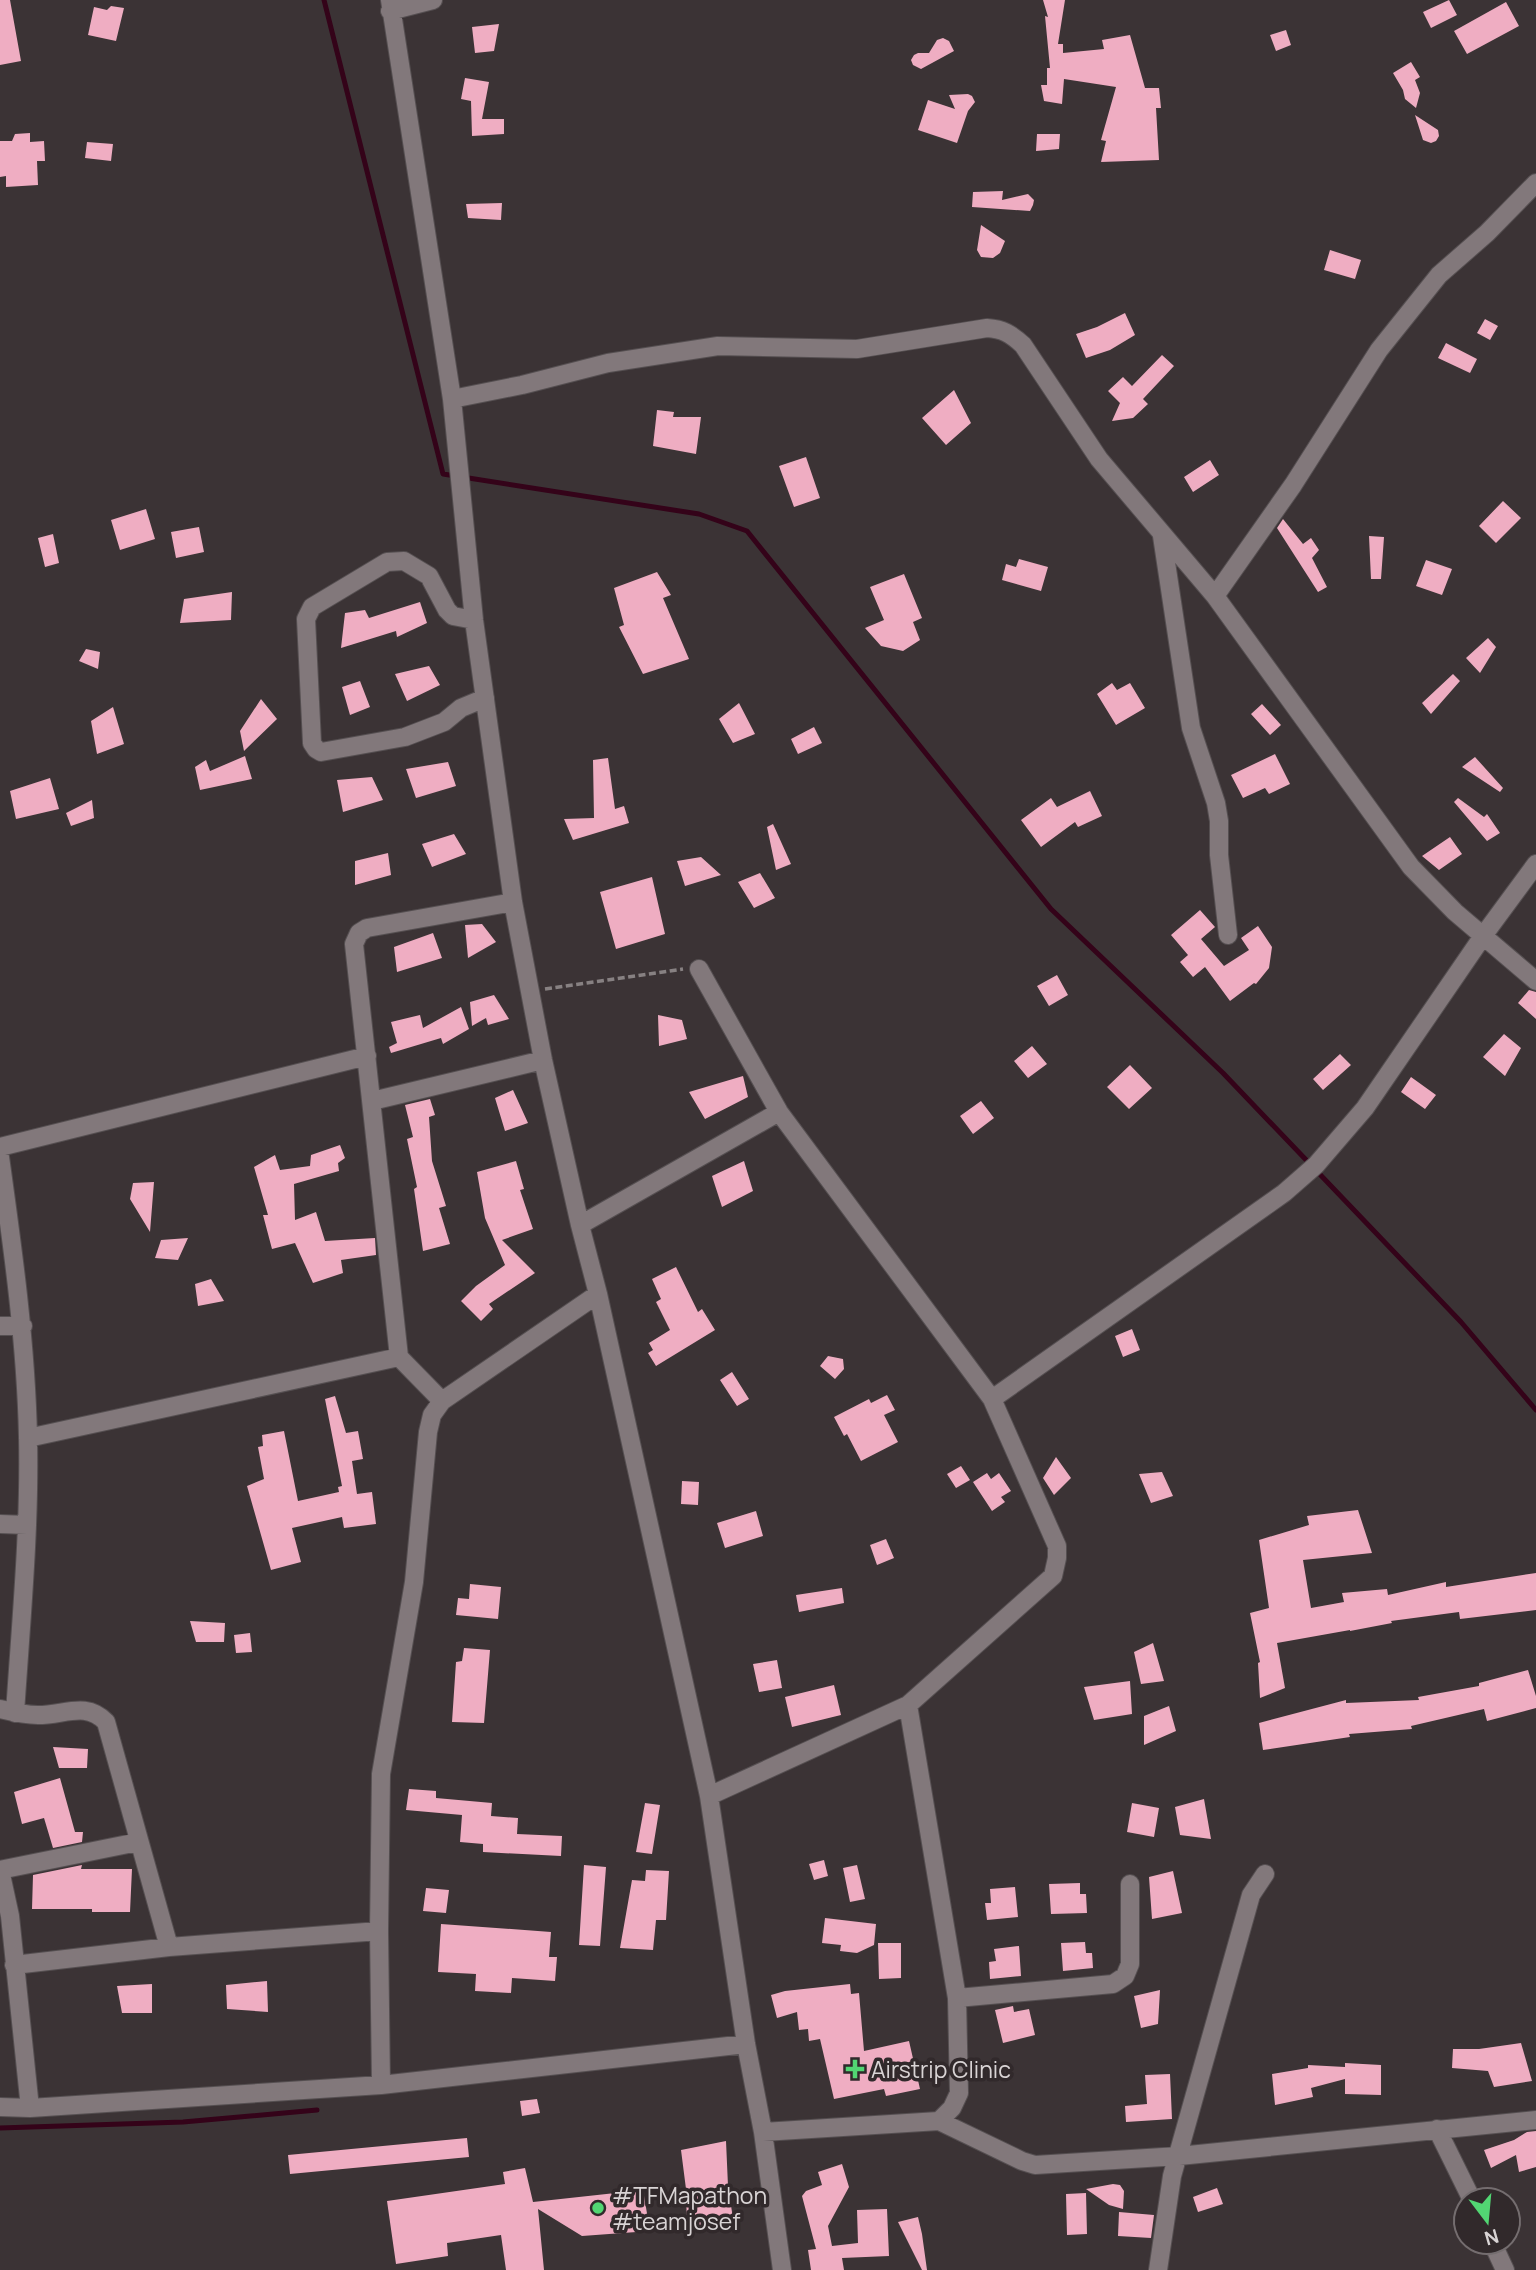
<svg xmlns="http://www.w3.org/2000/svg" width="1536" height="2270" font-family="Manrope,sans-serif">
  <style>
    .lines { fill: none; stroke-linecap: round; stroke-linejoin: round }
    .stream { stroke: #340319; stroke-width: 5 }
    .building { fill: #efadc2 }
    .minor-casing { stroke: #554f51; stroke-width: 20 }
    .path { stroke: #878182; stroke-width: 3.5; stroke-dasharray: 7 3.5; stroke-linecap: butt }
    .minor { stroke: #82787b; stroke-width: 18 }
    .poi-dot { fill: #52d673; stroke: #31292b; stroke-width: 2.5 }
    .labels { text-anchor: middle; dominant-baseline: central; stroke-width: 7; stroke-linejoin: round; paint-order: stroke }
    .poi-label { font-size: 23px; fill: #d9d4d5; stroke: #31292b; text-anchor: start }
  </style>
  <rect width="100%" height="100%" fill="#3b3335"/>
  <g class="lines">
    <!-- stream -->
    <path class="stream" d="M324,0L443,474L699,514L747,531L1051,909L1223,1073L1461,1322L1536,1410
      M0,2128L183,2122L317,2110"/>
  </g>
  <!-- building -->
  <path class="building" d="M0,0H10L21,61L0,65Z
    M1043,0H1065L1058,44H1063V53L1104,49L1102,40L1130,35L1145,88H1159L1161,108H1156L1159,160L1101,162L1106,141L1101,140L1116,87L1064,79L1062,104L1044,101L1041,85H1047V68H1050L1045,16L1048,17Z
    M1449,0L1457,15L1431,28L1423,12Z
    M1506,2L1519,26L1467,54L1454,31Z
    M111,6L124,8L116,41L88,35L94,7L107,10Z
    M499,24L494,51L475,53L472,27Z
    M1286,30L1291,45L1276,51L1270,35Z
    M943,38L949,41L954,51L921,69L913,65L911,60L914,55L918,53H929L937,40Z
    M1411,62L1420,77L1415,80L1420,93L1416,108L1405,99L1403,90L1393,73Z
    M465,78L489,82L482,119H504V134L472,136L471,101L461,99Z
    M968,94L972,96L975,102L968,111L957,143L918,130L928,100L955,109L949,95Z
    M1415,115L1438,130L1439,136L1436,141L1431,143L1423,140Z
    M30,133V142L44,141L45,161H37L38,185L6,187V176L0,177V141H12L15,134Z
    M1037,134H1060L1059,149L1036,151Z
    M87,142L113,144L111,161L85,158Z
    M1003,191L1002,200L1028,194L1034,200L1033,205L1030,211L972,207L973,192Z
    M502,203L501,220L468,218L466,204Z
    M981,225L1005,241L1000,253L993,258L981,257L977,250Z
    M1330,250L1361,260L1355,279L1324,270Z
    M1125,313L1135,335L1110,350L1086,358L1076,334L1097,327Z
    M1485,319L1498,326L1490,340L1477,333Z
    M1446,343L1477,359L1470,373L1438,358Z
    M1162,355L1174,366L1143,399L1148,404L1133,418L1112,421L1120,403L1108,391L1123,377L1132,386Z
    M954,390L971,423L946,445L922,418Z
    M657,410L674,412L673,417H701L696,454L653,446Z
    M806,457L820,498L794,507L779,466Z
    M1210,460L1219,475L1193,492L1184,477Z
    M1503,501L1521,518L1496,543L1479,526Z
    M146,509L155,539L120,550L111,520Z
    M1283,519L1303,544L1311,538L1319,550L1312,558L1327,587L1318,592L1277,528Z
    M199,527L204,552L176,558L171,532Z
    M53,534L59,563L45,567L38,538Z
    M1369,536L1384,537L1381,579H1371Z
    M1019,559L1048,567L1041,591L1002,580L1006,564L1016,567Z
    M1426,560L1452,569L1442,595L1416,586Z
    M657,572L671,595L663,598L689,659L643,674L619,627L624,625L614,588Z
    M904,574L922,618L913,622L920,640L903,651L881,646L865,628L884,620L870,587Z
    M232,592L231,620L180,623L184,599Z
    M420,602L427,623L397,637L396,631L341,648L345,613L365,610L369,618Z
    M1488,638L1496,647L1480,673L1466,658Z
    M86,649L100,652L98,669L79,661Z
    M429,666L440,685L407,701L395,674Z
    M1453,674L1460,681L1431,714L1422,703Z
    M360,681L370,707L350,715L342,687Z
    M1112,683L1117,690L1130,683L1145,708L1116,725L1097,694Z
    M261,699L277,719L244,751L240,731Z
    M739,703L755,734L733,743L719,719Z
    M1262,704L1281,725L1270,735L1251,714Z
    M113,707L124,744L97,754L91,721Z
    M814,727L822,743L798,754L791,739Z
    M1275,754L1290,784L1269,794L1265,788L1243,798L1231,775Z
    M245,756L252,779L200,790L195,767L206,760L210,771Z
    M1475,757L1503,788L1500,792L1462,767Z
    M608,758L615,809L624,806L629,823L573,840L564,819L594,818L593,760Z
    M448,762L456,786L416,798L406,769Z
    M372,777L383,800L343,812L337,780Z
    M50,778L59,809L16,819L10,791Z
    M1090,791L1102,816L1078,827L1075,822L1041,847L1021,820L1051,798L1057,807Z
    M1458,798L1484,817L1487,814L1500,833L1487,841L1454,802Z
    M92,800L94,818L71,826L66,813Z
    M773,824L791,864L776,870L767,827Z
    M454,834L466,854L432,867L422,844Z
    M1450,837L1462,854L1439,870L1422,856Z
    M388,853L391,875L355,885V861Z
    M701,857L721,875L685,886L677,861Z
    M760,873L775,898L754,908L738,882Z
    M652,877L665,934L616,949L600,892Z
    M1200,910L1215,927L1201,939L1224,966L1249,950L1241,938L1258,926L1272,947L1269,968L1256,984L1254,983L1230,1001L1205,967L1193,977L1180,962L1188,955L1171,935Z
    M482,924L496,942L468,958L465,925Z
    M433,933L442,958L397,972L394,947Z
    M1057,975L1068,995L1049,1006L1037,986Z
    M1529,990L1536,992V1019L1518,1003Z
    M494,995L509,1019L488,1025L486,1018L472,1026L470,1002Z
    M461,1007L469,1029L443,1044L441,1038L391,1053L389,1047L397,1043L391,1022L420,1015L423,1028Z
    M658,1015L682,1020L687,1039L659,1046Z
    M1504,1034L1521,1048L1505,1076L1483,1057Z
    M1032,1046L1047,1064L1028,1078L1014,1061Z
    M1340,1054L1351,1065L1323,1090L1313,1079Z
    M1130,1065L1152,1088L1129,1109L1107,1087Z
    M743,1076L748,1097L705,1119L689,1092Z
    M1411,1077L1436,1095L1425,1109L1401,1092Z
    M513,1090L528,1123L505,1131L495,1098Z
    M430,1099L435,1115L429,1117L432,1161L446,1206L439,1208L450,1244L423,1251L414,1189L417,1187L407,1139L413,1137L405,1105Z
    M981,1101L994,1118L973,1134L960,1116Z
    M340,1145L345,1158L338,1163L339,1171L294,1184L295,1220L316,1212L325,1241L375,1238L376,1255L341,1260L343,1273L313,1283L295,1243L272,1249L263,1215H268L254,1167L275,1155L280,1170L310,1166L311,1155Z
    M516,1161L524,1189L520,1190L533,1229L502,1240L535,1273L489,1304L493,1309L481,1321L461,1301L476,1286L505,1265L485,1218L477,1172Z
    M744,1161L753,1191L722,1207L712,1176Z
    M154,1182L150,1232L130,1199L133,1183Z
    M188,1238L178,1260L155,1258L161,1240Z
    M676,1267L698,1312L702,1309L715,1330L656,1366L648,1353L653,1350L649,1343L670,1330L656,1302L661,1299L652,1279Z
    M211,1279L224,1301L198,1306L195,1284Z
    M1132,1329L1140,1350L1123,1357L1115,1336Z
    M828,1356L843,1359L844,1369L835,1379L820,1366Z
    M732,1372L749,1399L737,1406L720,1380Z
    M887,1395L895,1410L884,1415L898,1442L861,1461L847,1434L844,1436L834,1417L869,1399L871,1403Z
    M335,1396L346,1433L358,1431L363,1459L352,1461L357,1494L372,1492L376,1524L344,1528L342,1517L292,1528L301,1562L271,1570L247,1486L264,1479L258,1447L263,1446L262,1435L284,1431L298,1501L339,1492L338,1487L342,1486L325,1399Z
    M1056,1457L1071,1478L1054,1495L1043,1478Z
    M961,1466L970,1480L956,1488L947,1474Z
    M1162,1472L1173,1496L1151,1503L1139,1474Z
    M987,1473L991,1479L999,1473L1011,1491L1001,1497L1005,1502L992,1511L973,1482Z
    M682,1481L699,1482L698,1505L681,1504Z
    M1358,1510L1372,1553L1303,1560L1311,1608L1344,1602L1342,1593L1387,1589L1388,1595L1446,1582V1587L1536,1573V1610L1460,1619L1459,1612L1391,1621L1392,1623L1350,1631V1630L1277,1643L1285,1688L1260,1698L1258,1663L1260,1662L1250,1613L1269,1608L1259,1540L1309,1525L1307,1516Z
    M756,1511L763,1536L725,1548L717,1523Z
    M886,1539L894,1558L877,1565L870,1545Z
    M470,1584L501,1587L498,1619L456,1615L458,1598L469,1599Z
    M842,1588L844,1603L799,1612L796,1595Z
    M190,1621L225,1623L224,1642H196Z
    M250,1633L252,1652L236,1653L234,1635Z
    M1153,1643L1164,1681L1141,1684L1134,1652Z
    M464,1648L490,1650L484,1723L452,1722L456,1662L462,1661Z
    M777,1660L782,1688L759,1692L753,1664Z
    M1528,1670L1536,1696V1708L1487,1721L1484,1709L1411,1726L1412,1729L1349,1734L1350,1737L1263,1750L1259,1723L1346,1700V1703L1419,1700L1418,1697L1479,1686V1683Z
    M1130,1681L1132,1714L1094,1720L1084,1687Z
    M834,1685L841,1715L792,1727L785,1697Z
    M1169,1706L1176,1731L1144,1745V1716Z
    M53,1747L88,1749L87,1768H59Z
    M60,1778L75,1832H83L82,1842L53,1848L44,1818L22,1824L14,1792Z
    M409,1789L436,1791V1798L492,1803L491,1816L518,1818L517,1834L562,1836L561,1856L483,1852V1844L460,1842L462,1815L406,1810Z
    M1204,1799L1211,1839L1180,1835L1175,1807Z
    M645,1803L660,1805L652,1854L636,1852Z
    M1132,1803L1159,1808L1154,1837L1127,1832Z
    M824,1860L828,1876L814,1880L809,1864Z
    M82,1865L81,1869H132L130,1912H92V1909H32L33,1875Z
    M584,1865L606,1867L600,1946L579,1945Z
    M857,1865L865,1899L850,1902L843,1868Z
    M646,1870L669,1871L666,1920H656L653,1950L620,1948L632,1880L645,1881Z
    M1173,1871L1182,1913L1152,1919L1149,1877Z
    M1080,1883V1894H1086L1087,1913L1051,1914L1049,1884Z
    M1015,1887L1018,1917L987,1920L985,1903H991L990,1889Z
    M426,1888L449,1890L446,1913L423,1911Z
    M825,1918L876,1924L874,1945L857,1953L840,1951L841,1945L822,1943Z
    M441,1924L551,1932L549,1957H557L555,1981L512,1978L511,1993L475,1991L476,1974L438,1972Z
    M1085,1942L1086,1953H1092L1093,1968L1063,1971L1061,1943Z
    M878,1943H901V1978L879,1979Z
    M1019,1946L1021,1976L990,1979L989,1962L996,1961L994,1949Z
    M267,1981L268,2012L227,2009L226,1985Z
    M152,1984V2013H122L117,1986Z
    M850,1984L851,1994L859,1993L864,2051L909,2041L920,2089L886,2096L884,2089L834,2099L820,2039L809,2041L808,2029L799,2030L797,2012L777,2018L771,1995L785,1991Z
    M1160,1990L1158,2024L1141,2028L1134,1996Z
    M1013,2006L1014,2012L1029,2009L1035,2035L1003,2043L995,2010Z
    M1521,2043L1532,2081L1494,2087L1488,2071L1452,2068L1453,2049H1479Z
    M1345,2063L1381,2065V2095L1345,2094V2079L1311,2088L1313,2097L1275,2105L1272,2074L1308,2068V2065L1345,2067Z
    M1170,2074L1172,2119L1126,2122L1125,2106L1147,2104L1145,2075Z
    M537,2099L540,2113L522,2116L520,2101Z
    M1536,2131V2167L1519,2172L1516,2155L1491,2168L1484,2150L1514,2140L1527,2132Z
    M467,2138L469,2157L290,2174L288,2155Z
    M726,2141L728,2186L734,2225L687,2229L686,2189L681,2150Z
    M842,2164L849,2187L828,2226L832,2246L858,2243L857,2210L887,2209L889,2256L842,2258L844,2270H811L808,2250L816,2249L802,2196L806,2191L822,2185L818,2172Z
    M525,2168L533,2202L643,2190L650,2231L582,2236L538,2209L544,2270H506L501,2235L447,2243L448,2256L396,2264L387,2201L505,2184L503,2172Z
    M1113,2184L1120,2185L1124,2191L1123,2209L1109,2205L1086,2189Z
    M1217,2188L1223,2204L1198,2212L1193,2197Z
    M1086,2193L1087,2234L1067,2235L1066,2194Z
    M1119,2212L1154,2215L1151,2238L1118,2236Z
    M918,2217L922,2234L927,2270H922L898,2222Z"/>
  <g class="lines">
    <!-- minor casing -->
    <g class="minor-casing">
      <path id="minor" d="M390,0L452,399L474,620L513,902L543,1060L580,1225L598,1294L709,1796L746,2044L763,2132L782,2270
        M390,11L433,0
        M452,399L522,385L608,363L718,346L857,349L987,328C1003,329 1011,334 1023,345L1099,459L1215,596L1411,867L1455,912L1536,981
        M1162,536L1191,728L1216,803L1219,821V855L1228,935
        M1215,596L1293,485L1379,350L1439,275L1487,233L1536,183
        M474,620L453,616L447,610L429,576L404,561L387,562L312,607L306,619L312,743L316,749L321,752L405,737L444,722L461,708L485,698
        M699,969L779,1112L992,1399L1057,1546V1558L1053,1576L908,1705L709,1796
        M372,1101L543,1060
        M0,1147L367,1056
        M0,1157C13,1250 26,1343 28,1437C30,1529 21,1621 15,1713
        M580,1225L779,1112
        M0,1326H23
        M992,1399L1284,1193L1316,1165L1365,1108L1483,936L1536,864
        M442,1401L399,1357L354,944L359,933L367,928L513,902
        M28,1438L399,1357
        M0,1524L27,1525
        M908,1705L957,1998L959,2093L952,2108L939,2121
        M0,1709C12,1712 25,1715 38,1715C65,1715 86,1701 106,1722L169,1947
        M0,1870L10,1916L30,2108
        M0,1870L138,1842
        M14,1965L169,1947L379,1931
        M957,1998L1113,1984L1125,1976L1130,1964V1884
        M381,2085L379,1931L381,1774L414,1582L428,1432L432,1415L442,1401L598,1294
        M0,2107L30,2108L381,2085L746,2044
        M1437,2129L1472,2200
        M763,2132L939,2121L1022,2161L1035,2165L1179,2156L1536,2120
        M1492,2242L1505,2270
        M1158,2270L1172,2176L1251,1895L1265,1874"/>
    </g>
    <!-- path -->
    <path class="path" d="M545,989L683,969"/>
    <!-- minor -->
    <use href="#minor" class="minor"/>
  </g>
  <!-- markers -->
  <g class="poi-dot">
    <path d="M851.5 2058.5h7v7h7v7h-7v7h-7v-7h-7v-7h7z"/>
    <circle cx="598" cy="2208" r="7"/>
  </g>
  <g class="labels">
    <!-- poi labels -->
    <g class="poi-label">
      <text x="871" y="2069">Airstrip Clinic</text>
      <text x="612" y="2195">#TFMapathon<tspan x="612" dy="26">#teamjosef</tspan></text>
    </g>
  </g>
  <!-- north arrow -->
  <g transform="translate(1487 2221) rotate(164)"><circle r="33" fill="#31292b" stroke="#746d6f" stroke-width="2"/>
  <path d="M0-5L12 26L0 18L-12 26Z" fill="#52d673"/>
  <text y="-10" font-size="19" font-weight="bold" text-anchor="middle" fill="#d9d4d5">N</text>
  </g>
</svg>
